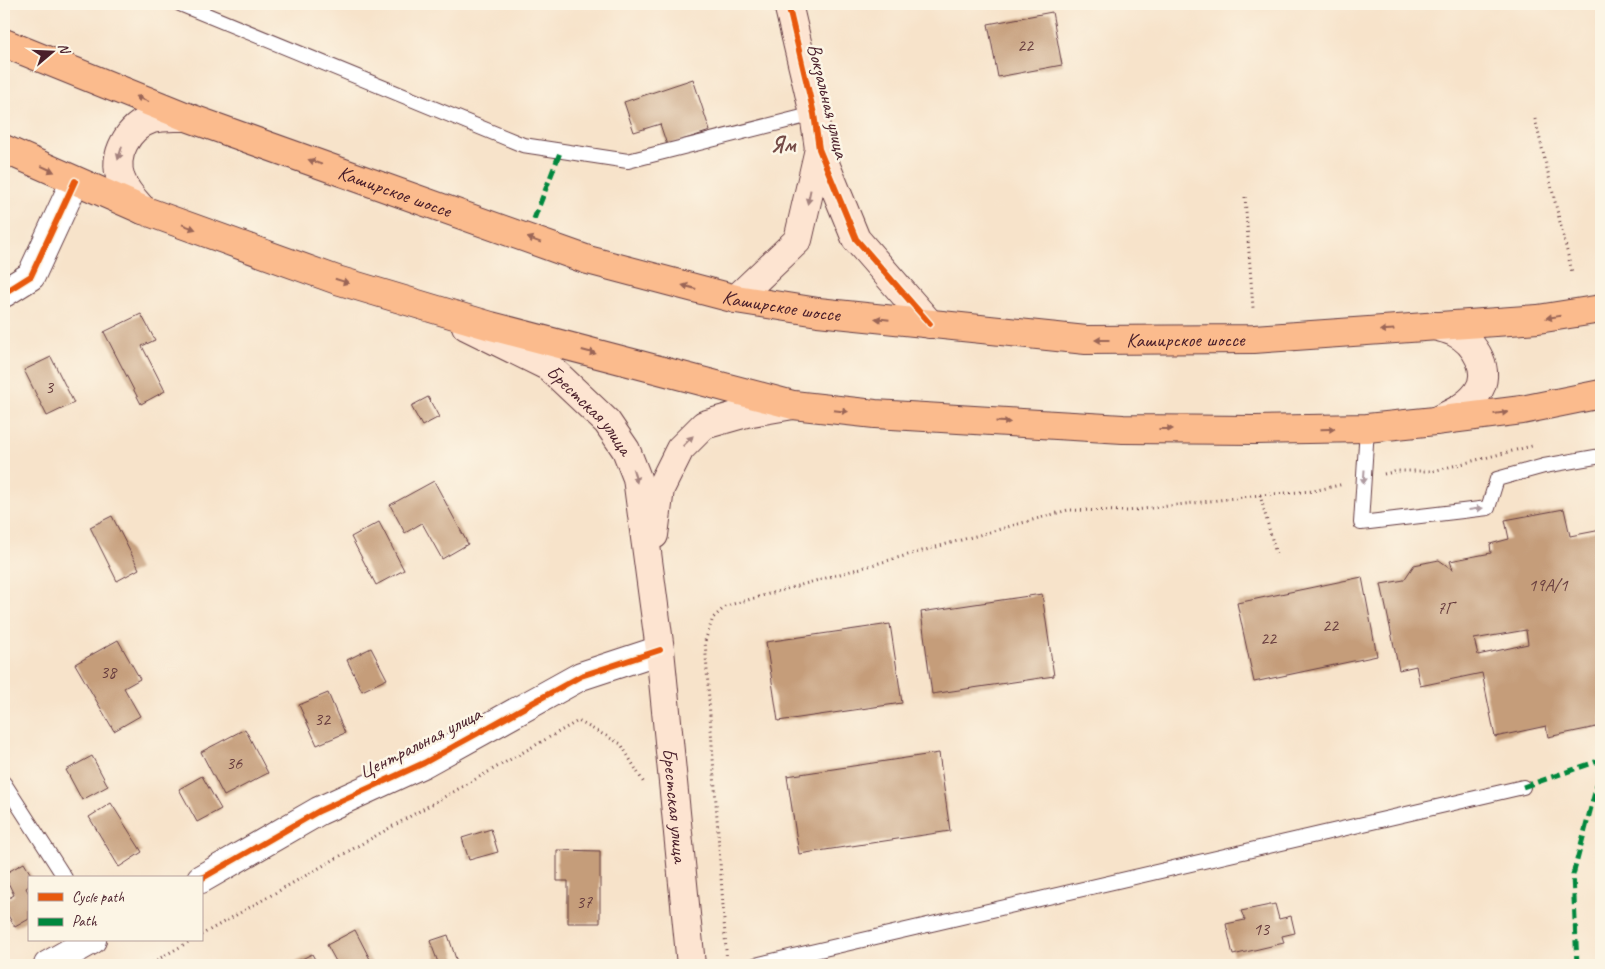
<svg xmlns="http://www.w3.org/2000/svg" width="1605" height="969" font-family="Caveat,sans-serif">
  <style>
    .building { fill: #c59d7a; fill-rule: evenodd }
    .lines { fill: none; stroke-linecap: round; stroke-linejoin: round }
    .lane-casing { stroke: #643c43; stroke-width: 16 }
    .street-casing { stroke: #643c43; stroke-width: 30 }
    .secondary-casing { stroke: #643c43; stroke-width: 30 }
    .primary-casing { stroke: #643c43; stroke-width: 30 }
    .path { stroke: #643c43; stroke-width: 3; stroke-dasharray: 1 4; stroke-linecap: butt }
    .lane { stroke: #fff; stroke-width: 14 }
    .street { stroke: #fff; stroke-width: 28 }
    .secondary { stroke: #fde4d1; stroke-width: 28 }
    .primary { stroke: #fbbb8d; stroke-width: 28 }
    .quiet { stroke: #00873e; stroke-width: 5; stroke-dasharray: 10 5; stroke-linecap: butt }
    .cycleway-casing { stroke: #fcf5e5; stroke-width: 9 }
    .cycleway { stroke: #e8590c; stroke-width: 6 }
    .oneway { fill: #9a6557 }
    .oneway2 { fill: #a4827e }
    .oneway3 { fill: #ae9aa0 }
    .labels { text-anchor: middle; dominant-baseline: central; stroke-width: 5; stroke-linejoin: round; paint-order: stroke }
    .number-label { font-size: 18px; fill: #693e3f }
    .street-label { font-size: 20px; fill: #4a1f2b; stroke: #fcf5e5 }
    .quarter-label { font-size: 22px; font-weight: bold; fill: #754b47; stroke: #fcf5e5 }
  </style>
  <rect width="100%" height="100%" fill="#fcf5e5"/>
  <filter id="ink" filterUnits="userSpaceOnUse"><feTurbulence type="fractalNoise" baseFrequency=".02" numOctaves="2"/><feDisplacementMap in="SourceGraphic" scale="10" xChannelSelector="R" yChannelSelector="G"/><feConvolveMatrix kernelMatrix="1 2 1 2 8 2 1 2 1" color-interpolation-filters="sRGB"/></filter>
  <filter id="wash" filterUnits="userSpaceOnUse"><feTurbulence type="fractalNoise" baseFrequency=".0096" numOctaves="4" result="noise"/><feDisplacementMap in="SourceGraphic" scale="20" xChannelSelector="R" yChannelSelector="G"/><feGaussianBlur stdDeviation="1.12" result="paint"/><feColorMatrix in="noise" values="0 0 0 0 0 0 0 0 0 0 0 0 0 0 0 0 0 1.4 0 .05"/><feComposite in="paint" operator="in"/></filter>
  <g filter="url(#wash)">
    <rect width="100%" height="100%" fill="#f7e3ca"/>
    <g id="blocks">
      <!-- building -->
      <path class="building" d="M1052,12L1062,65L998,77L988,24Z
        M693,79L710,131L667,145L660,124L634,132L624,102Z
        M141,314L155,340L142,346L165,391L141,404L104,332Z
        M51,357L74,403L47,416L24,370Z
        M428,397L439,417L422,426L411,406Z
        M434,481L468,544L442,559L422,523L405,533L390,505Z
        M1564,509L1570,536L1601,530V726L1548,737L1546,726L1495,737L1482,673L1420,686L1416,666L1399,670L1381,584L1404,580L1414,565L1439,560L1453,570L1450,561L1491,553L1490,544L1509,539L1505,520ZM1526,630L1528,644L1478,655L1474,639Z
        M112,516L139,569L117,581L90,527Z
        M379,522L404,570L376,585L351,537Z
        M1362,577L1377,656L1254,682L1237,603Z
        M1042,594L1054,676L932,694L921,612Z
        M890,624L902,703L778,721L766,642Z
        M118,640L140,679L124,688L140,716L114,731L75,664Z
        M371,648L387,679L362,691L347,660Z
        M328,693L345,733L317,745L299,705Z
        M245,729L268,773L224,796L201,752Z
        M939,753L950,831L799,854L787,776Z
        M92,756L108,786L82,800L66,770Z
        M202,776L221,809L197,822L179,789Z
        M111,803L142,852L119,867L89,817Z
        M491,829L498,852L469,860L462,838Z
        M557,850L600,851V923H568V881H557Z
        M24,863L33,878H29V886L26,888L29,894V919L15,927L4,909V901L14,895L4,874Z
        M1275,904L1279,919L1291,916L1295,933L1282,936L1284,943L1233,955L1226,924L1245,920L1241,911Z
        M355,930L373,965H338L327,945Z
        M448,935L458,965H439L430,941Z
        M312,954L318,965H290Z"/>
    </g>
  </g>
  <g filter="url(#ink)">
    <use href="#blocks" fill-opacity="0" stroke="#643c43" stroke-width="1"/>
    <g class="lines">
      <!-- lane casing -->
      <g class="lane-casing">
        <path id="lane" d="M180,4L523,145L628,161L814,114
          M1367,428L1361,523L1488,508L1497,479L1544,466L1601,456
          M4,783L65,878
          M755,965L1523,787"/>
      </g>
      <!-- street casing -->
      <g class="street-casing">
        <path id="street" d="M4,293L31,276L75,181
          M201,879L319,811L424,763L581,676L660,650
          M48,965L92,940"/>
      </g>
      <!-- secondary casing -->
      <g class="secondary-casing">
        <g id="secondary">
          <path d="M788,4L814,114L819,149L856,239L930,324"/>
          <path d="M143,210C135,201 125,191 121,179C112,155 128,127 152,119C163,116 175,117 187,117"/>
          <path d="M736,299L798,240L819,149"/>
          <path id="s1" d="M466,326L549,367L607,422L626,450L637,478L660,650L691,965"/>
          <path d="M1435,421C1450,414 1467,407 1477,393C1493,372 1475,342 1454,332C1448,329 1441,328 1435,326"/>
          <path d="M654,535L660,489L680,449L704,425L746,413L793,405"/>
        </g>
      </g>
      <!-- primary casing -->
      <g class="primary-casing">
        <g id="primary">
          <path id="s2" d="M4,43L187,117L588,260L736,299L818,312L1086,340L1254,339L1538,319L1601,309"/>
          <path d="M4,149L143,210L337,280L491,326L793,405L875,414L1123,429L1256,430L1367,428L1435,421L1522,410L1601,394"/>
        </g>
      </g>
      <!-- path -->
      <path class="path" d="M1535,119L1572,272
        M1245,197L1253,308
        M1384,474L1398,471H1433L1532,446
        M1260,495L1276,554
        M201,935L578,721L621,744L645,785
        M148,965L192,940
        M727,965L705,641L713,618L726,606L1068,510L1127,511L1260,495L1313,491L1344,484"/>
      <!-- lane -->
      <use href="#lane" class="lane"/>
      <!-- street -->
      <use href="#street" class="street"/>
      <!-- secondary -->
      <use href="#secondary" class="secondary"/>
      <!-- primary -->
      <use href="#primary" class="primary"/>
      <!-- quiet -->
      <path class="quiet" d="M534,219L561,150
        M1523,787L1601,760
        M1577,965L1573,875L1601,770"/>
      <!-- cycleway casing -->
      <g class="cycleway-casing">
        <path id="cycleway" d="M788,4L814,114L819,149L856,239L930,324
          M4,293L31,276L75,181
          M201,879L319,811L424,763L581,676L660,650"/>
      </g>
      <!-- cycleway -->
      <use href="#cycleway" class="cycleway"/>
    </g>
    <!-- one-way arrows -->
    <defs><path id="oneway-solid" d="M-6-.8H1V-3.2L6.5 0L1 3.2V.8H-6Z" transform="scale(1.25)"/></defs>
    <g class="oneway">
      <use href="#oneway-solid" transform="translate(142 99) rotate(-158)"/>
      <use href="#oneway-solid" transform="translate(315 162) rotate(-160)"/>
      <use href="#oneway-solid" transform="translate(48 169) rotate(25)"/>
      <use href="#oneway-solid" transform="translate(189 227) rotate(20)"/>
      <use href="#oneway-solid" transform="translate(534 240) rotate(-160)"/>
      <use href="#oneway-solid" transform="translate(342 281) rotate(17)"/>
      <use href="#oneway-solid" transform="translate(689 287) rotate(-165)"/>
      <use href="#oneway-solid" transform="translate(1553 317) rotate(171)"/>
      <use href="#oneway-solid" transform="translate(882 319) rotate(-174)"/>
      <use href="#oneway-solid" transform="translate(1387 330) rotate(176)"/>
      <use href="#oneway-solid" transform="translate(1102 340) rotate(180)"/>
      <use href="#oneway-solid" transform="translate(589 352) rotate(15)"/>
      <use href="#oneway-solid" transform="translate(841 411) rotate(6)"/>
      <use href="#oneway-solid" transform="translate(1501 413) rotate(-7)"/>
      <use href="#oneway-solid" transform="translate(1003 422) rotate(3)"/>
      <use href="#oneway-solid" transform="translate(1166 429)"/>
      <use href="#oneway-solid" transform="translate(1328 429) rotate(-1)"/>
    </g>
    <g class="oneway2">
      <use href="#oneway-solid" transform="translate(120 153) rotate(107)"/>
      <use href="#oneway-solid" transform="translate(809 197) rotate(102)"/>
      <use href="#oneway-solid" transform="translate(688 441) rotate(-45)"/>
      <use href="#oneway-solid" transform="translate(635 476) rotate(74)"/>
    </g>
    <g class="oneway3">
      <use href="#oneway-solid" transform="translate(1364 477) rotate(94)"/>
      <use href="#oneway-solid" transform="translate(1476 509) rotate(-7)"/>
    </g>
  </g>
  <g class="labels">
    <!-- number labels -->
    <g class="number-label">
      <text x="1025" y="45">22</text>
      <text x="49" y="387">3</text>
      <text x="1548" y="585">19А/1</text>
      <text x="1445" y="608">7Г</text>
      <text x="1330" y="625">22</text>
      <text x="1268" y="638">22</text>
      <text x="108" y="672">38</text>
      <text x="322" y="719">32</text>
      <text x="234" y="763">36</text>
      <text x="584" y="902">37</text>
      <text x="1261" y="929">13</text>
    </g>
    <!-- street labels -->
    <g class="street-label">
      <text transform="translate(828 101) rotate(76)">Вокзальная улица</text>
      <text stroke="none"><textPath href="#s2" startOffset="418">Каширское шоссе</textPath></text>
      <text stroke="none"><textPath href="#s2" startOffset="822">Каширское шоссе</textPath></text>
      <text stroke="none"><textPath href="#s2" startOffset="1228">Каширское шоссе</textPath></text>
      <text stroke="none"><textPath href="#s1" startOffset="152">Брестская улица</textPath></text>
      <text transform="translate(420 743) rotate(-27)">Центральная улица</text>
      <text stroke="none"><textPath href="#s1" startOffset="566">Брестская улица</textPath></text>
    </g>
    <!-- quarter labels -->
    <g class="quarter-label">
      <text x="783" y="145">Ям</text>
    </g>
  </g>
  <!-- margin -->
  <rect width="1605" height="969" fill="none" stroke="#fcf5e5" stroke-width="20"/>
  <!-- legend -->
  <rect x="28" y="876" width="175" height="65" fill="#fcf5e5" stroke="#b59f9b"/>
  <rect x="38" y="893" width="25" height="8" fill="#e8590c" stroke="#b59f9b"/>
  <text x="72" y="902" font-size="15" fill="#4a1f2b">Cycle path</text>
  <rect x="38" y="918" width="25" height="8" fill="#00873e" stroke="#b59f9b"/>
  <text x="72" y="926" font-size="15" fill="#4a1f2b">Path</text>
  <!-- north arrow -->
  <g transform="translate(52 52) rotate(71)" stroke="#fcf5e5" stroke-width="4" paint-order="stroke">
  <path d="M0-4L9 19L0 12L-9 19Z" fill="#4a1f2b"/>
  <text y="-8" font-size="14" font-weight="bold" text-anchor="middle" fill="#4a1f2b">N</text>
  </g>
</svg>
